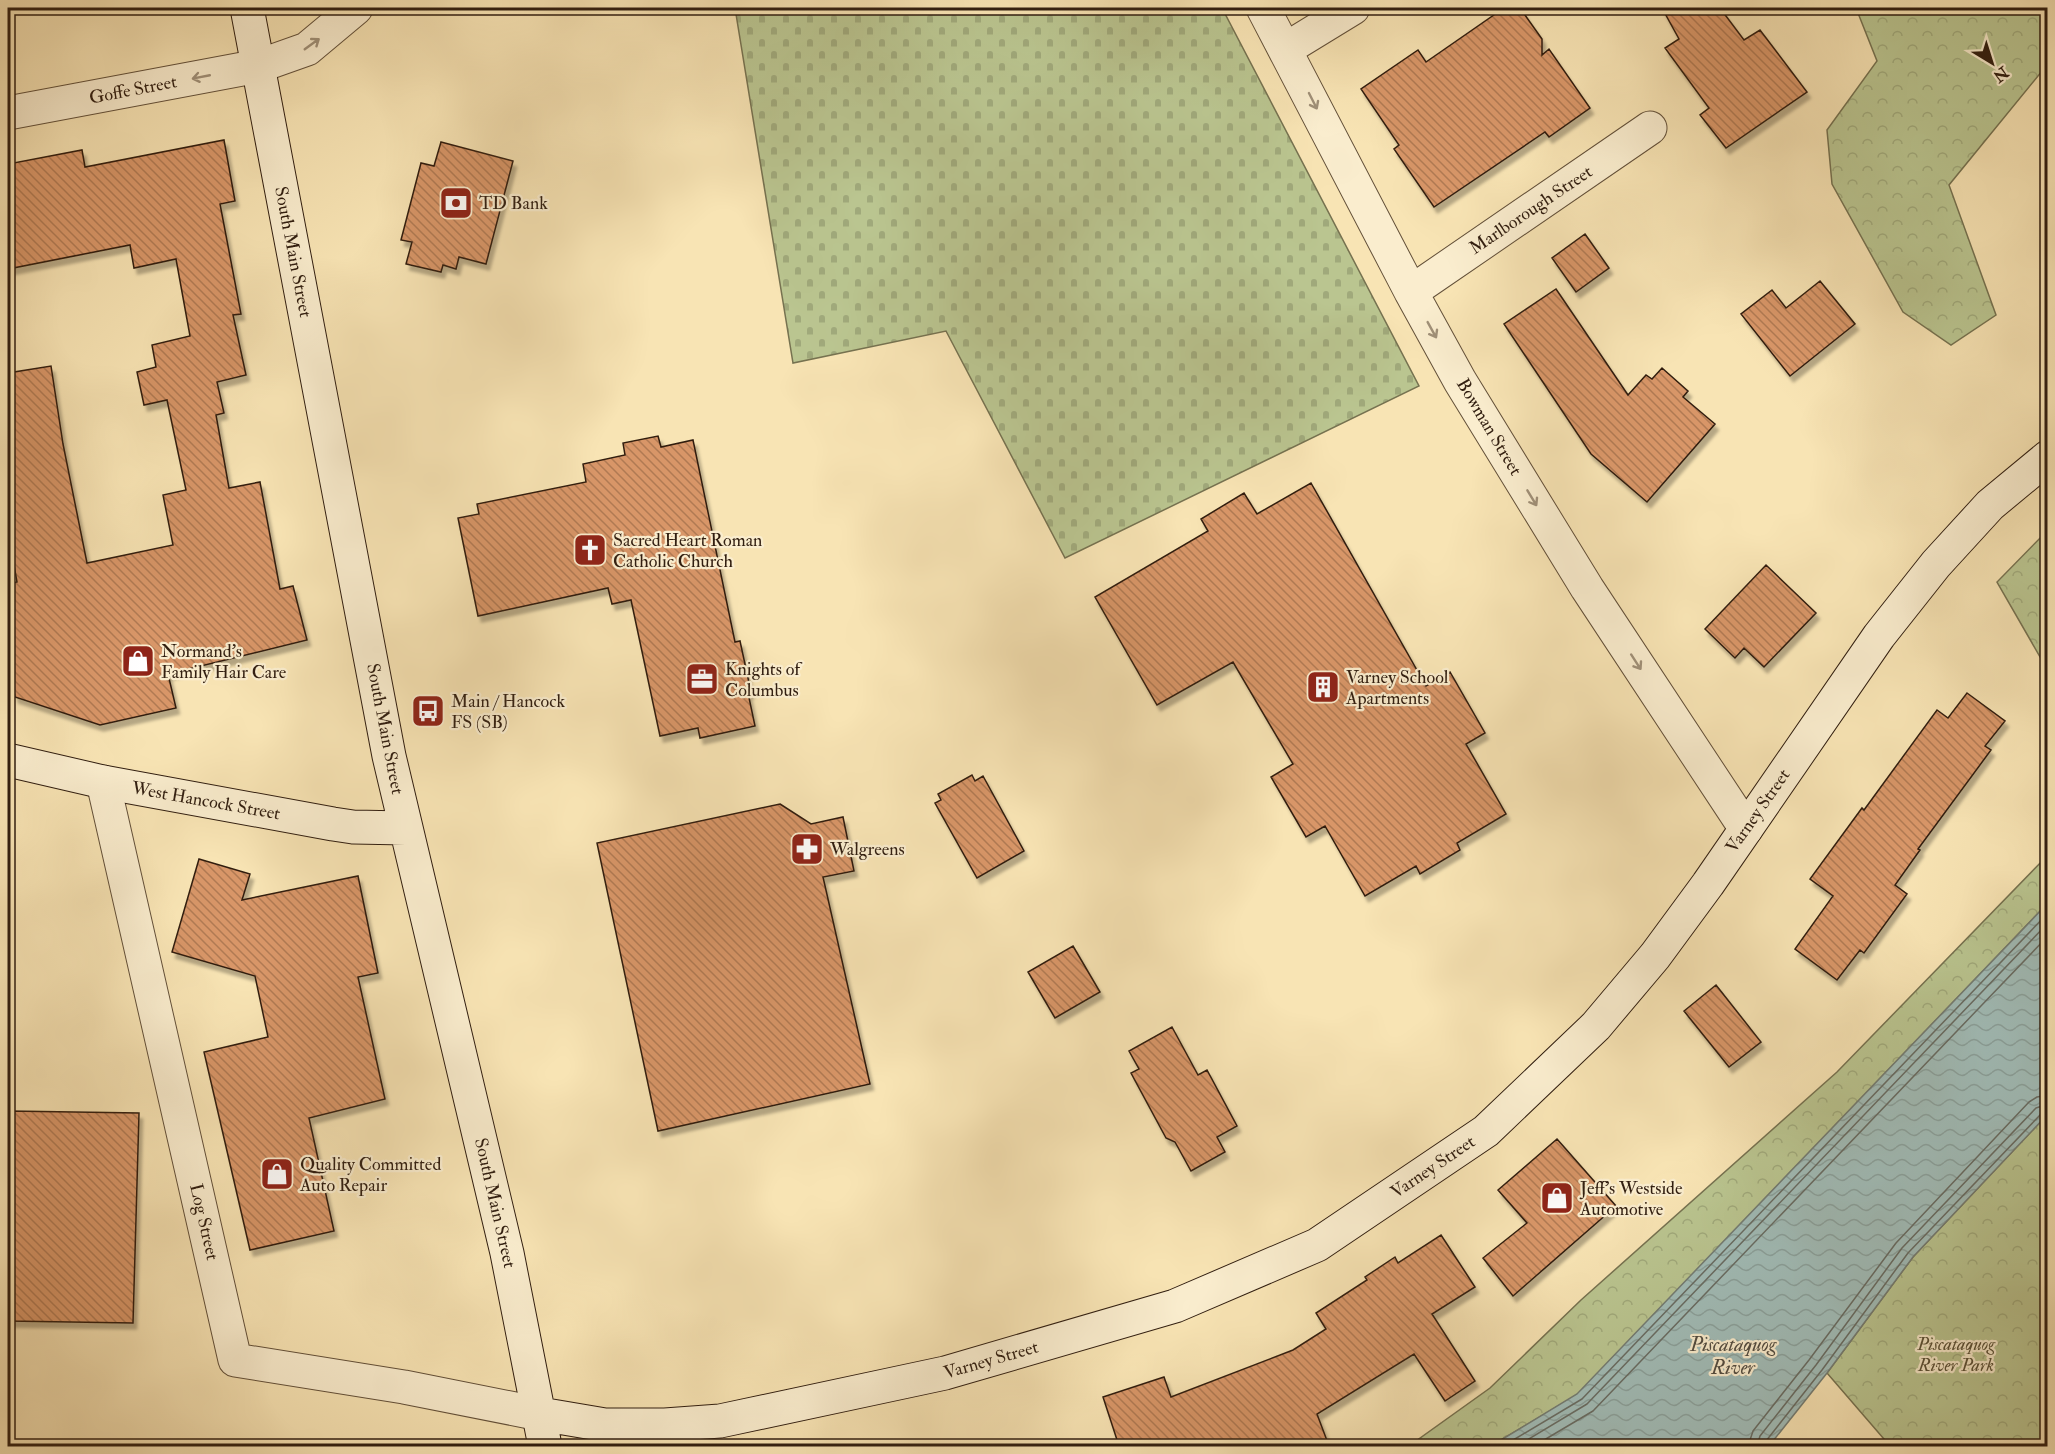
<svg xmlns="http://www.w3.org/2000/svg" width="2055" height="1454" font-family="'IM FELL Double Pica',serif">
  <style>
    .forest { fill: url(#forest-crowns); stroke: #767250; stroke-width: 1.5 }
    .cemetery { fill: url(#cemetery-stones); stroke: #767250; stroke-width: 1.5 }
    .water { fill: url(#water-waves); stroke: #747d74; stroke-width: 1.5 }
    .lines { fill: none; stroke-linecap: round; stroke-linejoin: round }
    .shore { stroke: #696d64; stroke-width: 1.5 }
    .building { fill: url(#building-back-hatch); stroke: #311e10; stroke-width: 1.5; filter: url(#shadow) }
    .minor-casing { stroke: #635039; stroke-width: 35 }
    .tertiary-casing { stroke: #635039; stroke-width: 35 }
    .secondary-casing { stroke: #311e10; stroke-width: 35 }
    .minor { stroke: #faedce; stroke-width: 33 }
    .tertiary { stroke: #faedce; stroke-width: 33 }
    .secondary { stroke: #faedce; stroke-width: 33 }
    .oneway { stroke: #a09078 }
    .labels { text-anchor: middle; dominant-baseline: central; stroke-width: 4.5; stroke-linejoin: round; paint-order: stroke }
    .street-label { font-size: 18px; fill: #311e10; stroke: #faedce }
    .poi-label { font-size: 18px; fill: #311e10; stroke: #faedce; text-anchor: start }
    .park-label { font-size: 18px; font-style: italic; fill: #5a5036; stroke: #faedce }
    .water-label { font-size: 20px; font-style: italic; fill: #534d42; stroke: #faedce }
  </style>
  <defs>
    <pattern id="forest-crowns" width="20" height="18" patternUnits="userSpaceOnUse" patternTransform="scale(1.5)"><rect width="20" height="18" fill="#bac590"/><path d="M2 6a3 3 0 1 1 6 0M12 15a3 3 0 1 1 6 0" fill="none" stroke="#a0a97b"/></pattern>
    <pattern id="cemetery-stones" width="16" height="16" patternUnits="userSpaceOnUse" patternTransform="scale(1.5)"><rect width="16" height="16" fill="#bac590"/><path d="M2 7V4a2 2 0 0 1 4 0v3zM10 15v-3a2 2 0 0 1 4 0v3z" fill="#a0a97b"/></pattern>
    <pattern id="water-waves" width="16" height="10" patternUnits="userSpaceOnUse" patternTransform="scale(1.5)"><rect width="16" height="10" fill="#a1bcb7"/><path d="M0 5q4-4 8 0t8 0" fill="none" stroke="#8ba19c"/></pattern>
    <pattern id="building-back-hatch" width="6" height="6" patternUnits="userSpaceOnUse" patternTransform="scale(1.5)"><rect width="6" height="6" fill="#d89667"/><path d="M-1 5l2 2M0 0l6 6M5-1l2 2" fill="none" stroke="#b07a53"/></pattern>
    <filter id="shadow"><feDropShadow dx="3.5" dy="6" stdDeviation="1.5" flood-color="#0004"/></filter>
  </defs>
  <rect width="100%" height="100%" fill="#f8e4b4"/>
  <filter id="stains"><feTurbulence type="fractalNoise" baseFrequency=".00333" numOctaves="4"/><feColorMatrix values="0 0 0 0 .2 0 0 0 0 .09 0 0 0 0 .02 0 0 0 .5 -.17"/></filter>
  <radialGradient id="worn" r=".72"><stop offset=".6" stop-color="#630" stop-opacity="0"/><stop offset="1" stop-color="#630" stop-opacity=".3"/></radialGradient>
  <!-- forest -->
  <path class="forest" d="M1856,8H2047V65L1949,185L1996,315L1951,345L1903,312L1832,184L1827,130L1877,61Z
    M2047,531V669L1997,582Z
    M2047,856V904L1577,1395L1491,1446H1409L1490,1388L1581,1300L1837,1072Z
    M2047,1115V1446H1890L1827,1373L1913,1257Z"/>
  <!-- cemetery -->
  <path class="cemetery" d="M735,8H1222L1419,386L1065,558L946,331L793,363Z"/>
  <!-- water -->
  <path class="water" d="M2047,904V1115L1913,1257L1827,1373L1769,1446H1491L1577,1394Z"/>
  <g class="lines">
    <!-- shore -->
    <path class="shore" d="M1503,1446L1582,1399L2048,913
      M1517,1446L1587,1404L2048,923
      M1534,1446L1593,1411L2048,936
      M1748,1446L1753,1431L1809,1360L1896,1243L2029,1102L2037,1097L2048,1095
      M1757,1446L1760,1436L1816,1365L1902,1248L2036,1108L2048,1104
      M1765,1446L1766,1441L1822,1370L1908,1253L2041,1114L2048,1112"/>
  </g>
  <!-- building -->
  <path class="building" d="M1504,8H1520L1542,39V55L1549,49L1590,108L1549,137L1545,132L1434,207L1394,149L1399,145L1361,89L1418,50L1426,62Z
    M1662,8H1720L1744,40L1760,30L1807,92L1726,148L1700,115L1709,108L1665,48L1679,39Z
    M224,140L235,201L220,204L241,314L233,315L246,375L217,382L224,413L216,415L229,488L260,482L280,589L293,586L307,640L168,674L176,708L100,725L15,697L8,659V584L17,582L8,532V373L51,366L63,444L87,563L173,545L163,495L186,490L167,400L144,405L137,372L156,367L152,345L190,336L176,259L134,268L130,245L8,269V164L82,150L85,167Z
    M441,142L513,161L486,264L459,257L456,269L443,265L441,272L406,264L412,242L401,240L421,163L434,166Z
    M1585,234L1609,268L1576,292L1552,258Z
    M1820,281L1855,324L1790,376L1741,314L1772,290L1786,308Z
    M1556,289L1628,395L1646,375L1652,379L1662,368L1688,391L1683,397L1715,424L1647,502L1591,454L1504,324Z
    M658,436L661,447L693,440L735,642L740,641L751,692L748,693L755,726L700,738L698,728L660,736L631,600L612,604L608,588L478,616L458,518L479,514L477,504L586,482L583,464L625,455L623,443Z
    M1311,483L1426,686L1450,672L1485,733L1466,744L1506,814L1457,843L1460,850L1420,874L1416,866L1365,896L1325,826L1306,837L1271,777L1293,764L1233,662L1157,705L1095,597L1208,531L1201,519L1244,493L1257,514Z
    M1766,565L1816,613L1764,667L1744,648L1735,658L1705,629Z
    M1967,693L2005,721L1985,746L1991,750L1918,849L1920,850L1895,885L1907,894L1864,953L1860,950L1837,980L1795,949L1833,896L1810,879L1862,808L1864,810L1937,710L1948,718Z
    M972,775L975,781L983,776L1024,851L977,878L935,803L941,800L938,794Z
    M780,804L811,824L843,817L854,871L823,877L870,1084L658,1131L597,843Z
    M199,859L250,874L242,900L358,876L378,973L358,977L385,1099L309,1118L334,1231L250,1250L204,1052L268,1037L255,976L172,952Z
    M1073,946L1100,992L1055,1018L1028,972Z
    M1716,985L1761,1042L1729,1067L1684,1011Z
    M1172,1027L1198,1075L1207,1070L1237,1126L1217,1137L1225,1152L1191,1171L1175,1142L1166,1138L1131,1073L1139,1069L1129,1051Z
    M9,1111L139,1113L133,1323L8,1321Z
    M1557,1139L1616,1206L1513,1296L1483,1258L1527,1223L1498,1190Z
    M1441,1235L1475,1287L1432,1314L1475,1381L1445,1401L1414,1354L1317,1414L1329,1446H1119L1103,1397L1164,1377L1171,1397L1293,1350L1326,1329L1316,1313L1367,1280L1365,1277L1395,1257L1398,1263Z"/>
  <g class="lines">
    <!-- minor casing -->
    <g class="minor-casing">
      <path id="minor" d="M1263,8L1411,292L1460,381L1587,588L1746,829
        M1286,49L1353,8
        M8,113L259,66
        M1411,292L1650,128
        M103,782L235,1360L404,1387L540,1414"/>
    </g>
    <!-- tertiary casing -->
    <g class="tertiary-casing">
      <path id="tertiary" d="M259,66L307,49L356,8"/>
    </g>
    <!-- secondary casing -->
    <g class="secondary-casing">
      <path id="secondary" d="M247,8L389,756L507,1253L545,1446
        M8,760L103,782L333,824L353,827L406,828
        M540,1414L605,1425H665L720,1421L945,1373L1175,1306L1317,1245L1486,1131L1596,1026L1655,956L1708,884L1879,636L1936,564L1990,505L2048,457"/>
    </g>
    <!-- minor -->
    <use href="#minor" class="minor"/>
    <!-- tertiary -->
    <use href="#tertiary" class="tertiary"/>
    <!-- secondary -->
    <use href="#secondary" class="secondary"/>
  </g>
  <!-- one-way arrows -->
  <defs><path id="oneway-shaft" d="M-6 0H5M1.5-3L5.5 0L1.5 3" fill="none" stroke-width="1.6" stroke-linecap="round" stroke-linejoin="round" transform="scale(1.5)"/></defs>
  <g class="oneway">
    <use href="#oneway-shaft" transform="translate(312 44) rotate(-36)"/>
    <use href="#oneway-shaft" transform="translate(201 77) rotate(169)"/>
    <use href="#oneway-shaft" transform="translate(1313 101) rotate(63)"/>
    <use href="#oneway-shaft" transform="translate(1432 330) rotate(61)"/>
    <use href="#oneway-shaft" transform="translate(1532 498) rotate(59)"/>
    <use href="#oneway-shaft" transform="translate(1636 662) rotate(57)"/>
  </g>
  <!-- icons -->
  <defs>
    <g id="bank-square" transform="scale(1.725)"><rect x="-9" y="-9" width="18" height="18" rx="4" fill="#8f2418" stroke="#faedce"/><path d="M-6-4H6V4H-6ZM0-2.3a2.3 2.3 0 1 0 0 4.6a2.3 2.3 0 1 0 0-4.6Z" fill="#fff"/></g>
    <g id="church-square" transform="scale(1.725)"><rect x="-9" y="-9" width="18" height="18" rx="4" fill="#8f2418" stroke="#faedce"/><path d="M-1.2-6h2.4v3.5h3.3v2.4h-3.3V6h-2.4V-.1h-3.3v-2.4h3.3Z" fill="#fff"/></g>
    <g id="shop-square" transform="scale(1.725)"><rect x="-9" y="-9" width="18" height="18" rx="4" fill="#8f2418" stroke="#faedce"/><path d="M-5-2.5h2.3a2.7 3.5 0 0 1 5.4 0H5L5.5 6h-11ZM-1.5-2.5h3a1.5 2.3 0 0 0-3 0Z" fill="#fff"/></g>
    <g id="office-square" transform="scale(1.725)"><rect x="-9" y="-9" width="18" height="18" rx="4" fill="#8f2418" stroke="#faedce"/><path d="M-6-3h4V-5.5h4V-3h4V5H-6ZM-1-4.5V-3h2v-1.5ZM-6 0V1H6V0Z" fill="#fff"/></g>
    <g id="building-square" transform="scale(1.725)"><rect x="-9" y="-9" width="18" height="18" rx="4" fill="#8f2418" stroke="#faedce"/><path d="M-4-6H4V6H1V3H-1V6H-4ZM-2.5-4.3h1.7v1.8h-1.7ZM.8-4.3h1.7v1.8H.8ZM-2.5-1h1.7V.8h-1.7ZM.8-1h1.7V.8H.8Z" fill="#fff"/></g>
    <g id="bus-square" transform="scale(1.725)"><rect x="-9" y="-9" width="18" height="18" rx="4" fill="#8f2418" stroke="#faedce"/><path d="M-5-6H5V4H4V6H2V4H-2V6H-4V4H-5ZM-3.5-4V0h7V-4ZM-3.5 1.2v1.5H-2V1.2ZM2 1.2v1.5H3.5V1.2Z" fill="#fff"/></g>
    <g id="pharmacy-square" transform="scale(1.725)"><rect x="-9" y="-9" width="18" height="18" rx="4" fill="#8f2418" stroke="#faedce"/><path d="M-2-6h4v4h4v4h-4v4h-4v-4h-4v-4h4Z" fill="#fff"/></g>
  </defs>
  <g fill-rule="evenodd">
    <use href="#bank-square" x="456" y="203"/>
    <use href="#church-square" x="590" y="550"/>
    <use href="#shop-square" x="138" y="661"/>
    <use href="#office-square" x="702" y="679"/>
    <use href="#building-square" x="1323" y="687"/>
    <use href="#bus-square" x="428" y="711"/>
    <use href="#pharmacy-square" x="807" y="849"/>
    <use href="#shop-square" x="277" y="1174"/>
    <use href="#shop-square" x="1557" y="1198"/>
  </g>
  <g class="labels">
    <!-- street labels -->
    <g class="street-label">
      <text transform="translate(133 90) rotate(-11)">Goffe Street</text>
      <text transform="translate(1531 210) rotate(-34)">Marlborough Street</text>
      <text transform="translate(293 252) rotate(79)">South Main Street</text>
      <text transform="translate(1489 427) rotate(59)">Bowman Street</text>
      <text transform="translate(385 729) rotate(79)">South Main Street</text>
      <text transform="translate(206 801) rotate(10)">West Hancock Street</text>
      <text transform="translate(1758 811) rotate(-55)">Varney Street</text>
      <text transform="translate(1433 1167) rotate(-34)">Varney Street</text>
      <text transform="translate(495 1203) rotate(77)">South Main Street</text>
      <text transform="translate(204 1222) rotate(77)">Log Street</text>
      <text transform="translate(991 1360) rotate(-16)">Varney Street</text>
    </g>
    <!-- poi labels -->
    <g class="poi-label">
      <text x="479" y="203">TD Bank</text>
      <text x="613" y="540">Sacred Heart Roman<tspan x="613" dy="21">Catholic Church</tspan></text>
      <text x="161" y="651">Normand's<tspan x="161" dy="21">Family Hair Care</tspan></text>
      <text x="725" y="669">Knights of<tspan x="725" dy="21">Columbus</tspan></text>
      <text x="1346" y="677">Varney School<tspan x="1346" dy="21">Apartments</tspan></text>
      <text x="451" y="701">Main / Hancock<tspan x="451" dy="21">FS (SB)</tspan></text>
      <text x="830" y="849">Walgreens</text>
      <text x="300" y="1164">Quality Committed<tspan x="300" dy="21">Auto Repair</tspan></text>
      <text x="1580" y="1188">Jeff's Westside<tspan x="1580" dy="21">Automotive</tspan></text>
    </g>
    <!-- park labels -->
    <g class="park-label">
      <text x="1956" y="1344">Piscataquog<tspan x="1956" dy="21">River Park</tspan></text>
    </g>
    <!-- water labels -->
    <g class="water-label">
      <text x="1733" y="1344">Piscataquog<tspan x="1733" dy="23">River</tspan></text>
    </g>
  </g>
  <!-- margin -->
  <rect width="2055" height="1454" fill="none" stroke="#f8e4b4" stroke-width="30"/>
  <rect x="9" y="9" width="2037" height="1436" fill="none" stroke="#311e10" stroke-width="3"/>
  <rect x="15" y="15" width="2025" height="1424" fill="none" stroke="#311e10" stroke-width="1.5"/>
  <!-- north arrow -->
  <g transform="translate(1992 63) rotate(142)" stroke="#faedce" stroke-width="4.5" paint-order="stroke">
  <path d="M0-4.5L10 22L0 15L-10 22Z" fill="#311e10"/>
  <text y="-9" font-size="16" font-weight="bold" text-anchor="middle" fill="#311e10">N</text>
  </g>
  <rect width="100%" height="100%" filter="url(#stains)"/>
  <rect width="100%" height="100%" fill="url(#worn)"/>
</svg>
